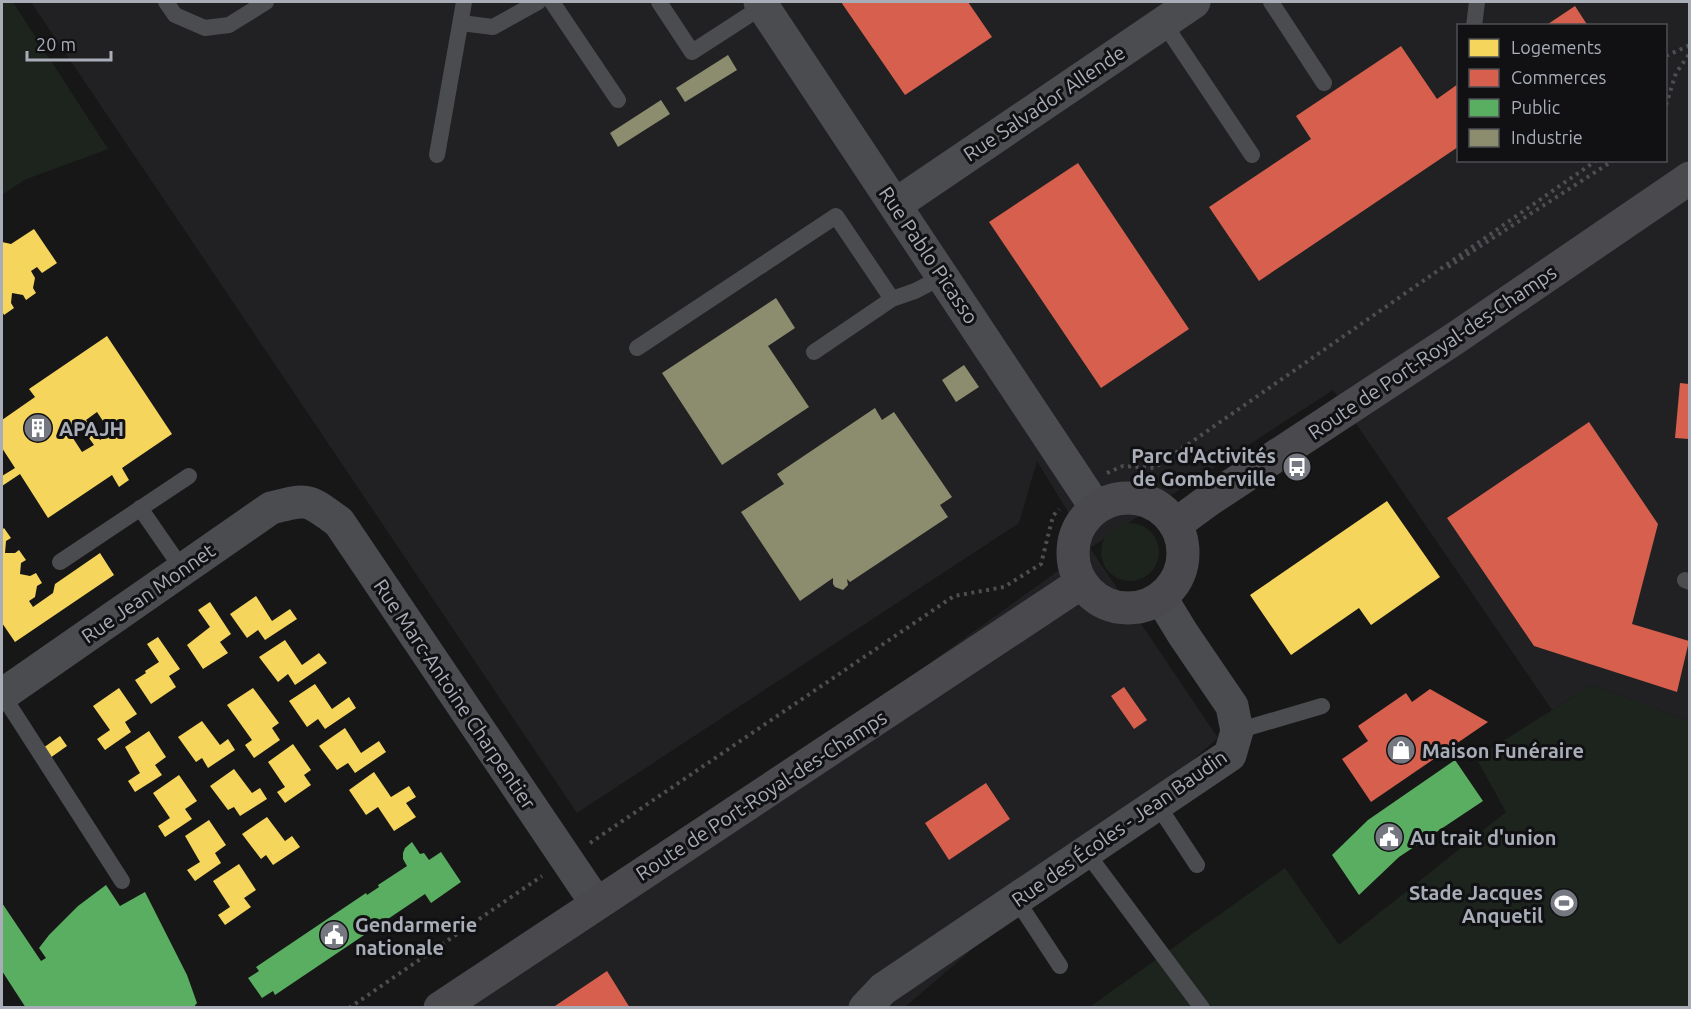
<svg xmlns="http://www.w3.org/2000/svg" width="1691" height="1009" font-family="Ubuntu,sans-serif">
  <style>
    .built { fill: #212123; fill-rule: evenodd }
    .green { fill: #1d241e }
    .homes { fill: #f6d55c; fill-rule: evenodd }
    .shops { fill: #d6604d }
    .public { fill: #5aae61 }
    .industry { fill: #8c8c6e }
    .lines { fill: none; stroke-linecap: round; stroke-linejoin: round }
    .path { stroke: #4d4e52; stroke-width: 4; stroke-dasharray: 3 4.5; stroke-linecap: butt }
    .service { stroke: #4b4c50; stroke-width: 16 }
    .minor { stroke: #4b4c50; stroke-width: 33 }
    .tertiary { stroke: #4b4c50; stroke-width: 33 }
    .secondary { stroke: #4a4a4e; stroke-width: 33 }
    .labels { text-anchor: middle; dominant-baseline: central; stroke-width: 6; stroke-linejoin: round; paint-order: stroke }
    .street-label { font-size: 20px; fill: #a8adb8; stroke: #111113 }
    .poi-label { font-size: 20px; font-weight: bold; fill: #a8adb8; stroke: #111113; text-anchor: start }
  </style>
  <rect width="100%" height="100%" fill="#171717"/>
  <!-- built -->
  <path class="built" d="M31,2H1689V721L1592,685L1552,710L1333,390L1090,548L1218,738L905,1007H444L615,889L1090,548L1037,461L1019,523L577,813ZM1458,26H1666V160H1458Z"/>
  <!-- green -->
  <path class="green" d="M2,2H13L108,149L24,180L2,195Z
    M1101 552a29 29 0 1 1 58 0a29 29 0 1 1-58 0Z
    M1592,685L1689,721V1007L1088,1008L1285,868L1339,945L1506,812L1476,758Z"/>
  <!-- homes -->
  <path class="homes" d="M34,229L57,263L42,273L37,267L31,271L35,278L33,288L36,293L26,300L23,295L12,293L11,303L14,308L4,315L2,311V242L11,244Z
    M107,336L172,434L122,468L129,480L119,487L112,475L48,518L20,474L2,486V476L15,468L2,448V420L35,397L29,389ZM97,412L111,433L100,440L86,420ZM79,424L94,445L82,452L69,432Z
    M1387,501L1440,577L1371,625L1359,608L1291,655L1250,595Z
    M4,528L11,538L6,541L5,553H15L19,550L26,560L21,563L20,574L30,576L36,573L42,583L37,586L35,597L29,601L33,607L53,593L55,584L100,553L114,575L15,642L2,623V530Z
    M256,596L272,621L290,609L297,619L265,640L258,630L247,638L230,614Z
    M210,602L231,634L220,642L228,653L203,669L187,645L210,627L198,610Z
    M158,637L180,669L169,676L176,687L151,704L135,680L146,673L145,671L159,662L147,644Z
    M285,640L302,665L319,653L327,663L295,685L288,674L278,682L259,657Z
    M315,684L332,709L349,697L356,708L325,729L318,719L307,727L289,701Z
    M119,688L137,714L125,722L131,732L105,750L97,739L110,730L93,706Z
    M253,688L279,723L272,728L280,740L254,758L245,745L252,740L227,705Z
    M202,721L220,745L228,739L235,750L208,768L202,758L196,762L178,737Z
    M345,728L361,753L379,741L386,752L355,773L348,763L337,770L319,746Z
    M149,731L166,757L155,765L162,775L135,792L128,781L140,773L125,747Z
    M60,736L67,746L50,758L43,748Z
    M293,744L311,770L304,775L311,785L285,803L277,792L285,787L268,762Z
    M234,769L252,793L260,788L267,799L240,816L234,807L228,810L210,786Z
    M374,772L391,797L409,786L416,797L406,803L416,817L394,831L378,807L366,815L349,790Z
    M179,775L197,801L185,809L192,819L165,837L158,826L170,818L153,793Z
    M267,817L285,841L292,836L300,847L273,865L266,855L261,859L242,834Z
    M209,820L226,845L215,853L221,863L195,881L187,870L200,862L185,836Z
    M239,864L256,890L244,898L251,907L225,925L218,915L230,907L213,881Z"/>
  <!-- shops -->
  <path class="shops" d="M841,2H968L992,37L905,95Z
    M1575,6L1588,26H1545Z
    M1401,46L1437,99L1458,84V147L1259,281L1209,207L1311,139L1296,116Z
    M1078,163L1189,329L1101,388L989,222Z
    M1680,383L1689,384V439L1675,438Z
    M1589,422L1658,524L1632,624L1689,641L1677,692L1534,646L1447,518Z
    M1124,687L1147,720L1134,729L1111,696Z
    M1430,689L1488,722L1371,802L1342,759L1368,741L1358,726L1406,693L1412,702Z
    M986,783L1010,819L949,860L925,823Z
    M607,971L630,1008H552Z"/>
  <!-- public -->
  <path class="public" d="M1455,760L1483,801L1399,857L1359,895L1332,855L1368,820Z
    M412,842L420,854L424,853L429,860L441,852L461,882L431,903L425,894L275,995L273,991L262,998L248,978L259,971L256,967L366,893L367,895L379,887L378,885L407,866L403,859V853L405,848Z
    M106,885L120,906L145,892L187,975L197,1003L193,1008H26L2,971V903L41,961L46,958L39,948L49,935L78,906Z"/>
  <!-- industry -->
  <path class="industry" d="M728,55L737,70L685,102L676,88Z
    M661,100L670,114L618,147L610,133Z
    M776,298L795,328L768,346L809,407L722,465L662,373Z
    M964,365L979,387L956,402L942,380Z
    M875,408L882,420L894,412L952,497L940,505L948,517L850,582L847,579L848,585L843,590L835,587L833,584V578L800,601L741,512L784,484L777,474Z"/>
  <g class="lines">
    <!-- path -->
    <path class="path" d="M1666,56L1690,45
      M1666,105L1676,73L1690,53
      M1448,267L1614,160
      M1107,473L1123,466L1154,468L1597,160
      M590,843L954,596L1004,587L1041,564L1053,516L1059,509
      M349,1008L542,876"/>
    <!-- service -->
    <path class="service" d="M166,2L175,15L205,28L229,25L266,2
      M552,2L618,100
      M659,2L692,52L763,6
      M1271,2L1324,83
      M1163,22L1252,155
      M461,23L493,27L538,2
      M1474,26L1477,2
      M437,155L464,2
      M637,348L836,216L892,299
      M814,352L892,299L915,291L944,276
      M140,508L183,570
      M60,562L189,476
      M1685,580L1690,582
      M2,694L122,881
      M1237,731L1322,706
      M1157,804L1197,865
      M1086,852L1202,1008
      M1016,899L1060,966"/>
    <!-- minor -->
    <path class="minor" d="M760,2L1096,508
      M895,205L1194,2
      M2,695L271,508C310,498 307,499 339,522L596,903"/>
    <!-- tertiary -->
    <path class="tertiary" d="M865,1008L883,989L1230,755L1237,731L1232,706L1183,634L1161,598"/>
    <!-- secondary -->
    <path class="secondary" d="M1073 553a55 55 0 1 1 110 0a55 55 0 1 1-110 0Z
      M1175,525L1209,500L1454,339L1690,178
      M440,1008L1081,583"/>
  </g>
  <!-- icons -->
  <defs>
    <g id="building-disc" transform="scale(1.5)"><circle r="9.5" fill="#757880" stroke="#111113"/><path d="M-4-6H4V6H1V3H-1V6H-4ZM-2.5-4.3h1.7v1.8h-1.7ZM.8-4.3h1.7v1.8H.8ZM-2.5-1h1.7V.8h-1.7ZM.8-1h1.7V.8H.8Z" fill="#fff"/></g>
    <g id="bus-disc" transform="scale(1.5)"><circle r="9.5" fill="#757880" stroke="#111113"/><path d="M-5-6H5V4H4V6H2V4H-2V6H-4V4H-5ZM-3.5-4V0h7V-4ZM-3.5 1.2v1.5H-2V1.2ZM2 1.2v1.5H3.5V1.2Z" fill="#fff"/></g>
    <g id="shop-disc" transform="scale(1.5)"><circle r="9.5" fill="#757880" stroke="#111113"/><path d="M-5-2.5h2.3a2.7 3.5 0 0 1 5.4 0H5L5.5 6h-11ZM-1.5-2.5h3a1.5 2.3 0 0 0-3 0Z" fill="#fff"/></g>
    <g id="civic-disc" transform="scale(1.5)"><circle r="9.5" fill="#757880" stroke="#111113"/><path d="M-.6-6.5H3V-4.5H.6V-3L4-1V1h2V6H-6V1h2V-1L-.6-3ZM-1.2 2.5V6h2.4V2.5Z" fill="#fff"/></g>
    <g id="stadium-disc" transform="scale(1.5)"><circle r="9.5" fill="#757880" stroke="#111113"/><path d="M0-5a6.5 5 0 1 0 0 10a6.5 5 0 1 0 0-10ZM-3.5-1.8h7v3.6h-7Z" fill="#fff"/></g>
  </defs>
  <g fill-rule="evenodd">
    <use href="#building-disc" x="38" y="428"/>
    <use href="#bus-disc" x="1297" y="467"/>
    <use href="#shop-disc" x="1401" y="750"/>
    <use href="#civic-disc" x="1389" y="837"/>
    <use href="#stadium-disc" x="1564" y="903"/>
    <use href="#civic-disc" x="334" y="935"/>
  </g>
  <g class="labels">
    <!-- street labels -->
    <g class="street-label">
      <text transform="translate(1044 103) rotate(-34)">Rue Salvador Allende</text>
      <text transform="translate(929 255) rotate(56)">Rue Pablo Picasso</text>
      <text transform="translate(1432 352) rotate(-34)">Route de Port-Royal-des-Champs</text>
      <text transform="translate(148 593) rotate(-35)">Rue Jean Monnet</text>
      <text transform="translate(455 694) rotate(56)">Rue Marc-Antoine Charpentier</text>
      <text transform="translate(761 795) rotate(-33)">Route de Port-Royal-des-Champs</text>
      <text transform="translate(1119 828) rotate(-35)">Rue des Écoles - Jean Baudin</text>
    </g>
    <!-- poi labels -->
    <g class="poi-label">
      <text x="59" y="428">APAJH</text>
      <text x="1276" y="455" text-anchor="end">Parc d'Activités<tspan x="1276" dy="23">de Gomberville</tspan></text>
      <text x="1422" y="750">Maison Funéraire</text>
      <text x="1410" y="837">Au trait d'union</text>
      <text x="1543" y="892" text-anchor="end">Stade Jacques<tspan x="1543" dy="23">Anquetil</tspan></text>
      <text x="355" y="924">Gendarmerie<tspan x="355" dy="23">nationale</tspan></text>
    </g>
  </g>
  <!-- border -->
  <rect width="1691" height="1009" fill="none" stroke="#a8adb8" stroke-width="6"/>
  <!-- legend -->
  <rect x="1457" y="24" width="210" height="138" fill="#111113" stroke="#4d4f55" stroke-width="1.5"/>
  <rect x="1469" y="39" width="30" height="18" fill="#f6d55c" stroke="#4d4f55" stroke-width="1.5"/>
  <text x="1511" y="54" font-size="18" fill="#a8adb8">Logements</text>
  <rect x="1469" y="69" width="30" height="18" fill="#d6604d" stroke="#4d4f55" stroke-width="1.5"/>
  <text x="1511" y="84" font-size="18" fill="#a8adb8">Commerces</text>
  <rect x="1469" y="99" width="30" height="18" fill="#5aae61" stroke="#4d4f55" stroke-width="1.5"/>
  <text x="1511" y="114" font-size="18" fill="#a8adb8">Public</text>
  <rect x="1469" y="129" width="30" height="18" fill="#8c8c6e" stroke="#4d4f55" stroke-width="1.5"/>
  <text x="1511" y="144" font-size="18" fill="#a8adb8">Industrie</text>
  <!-- scale -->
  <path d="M27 51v9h84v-9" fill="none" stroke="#a8adb8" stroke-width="3"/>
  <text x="36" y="51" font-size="18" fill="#a8adb8" stroke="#111113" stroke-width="4.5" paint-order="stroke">20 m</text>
</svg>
